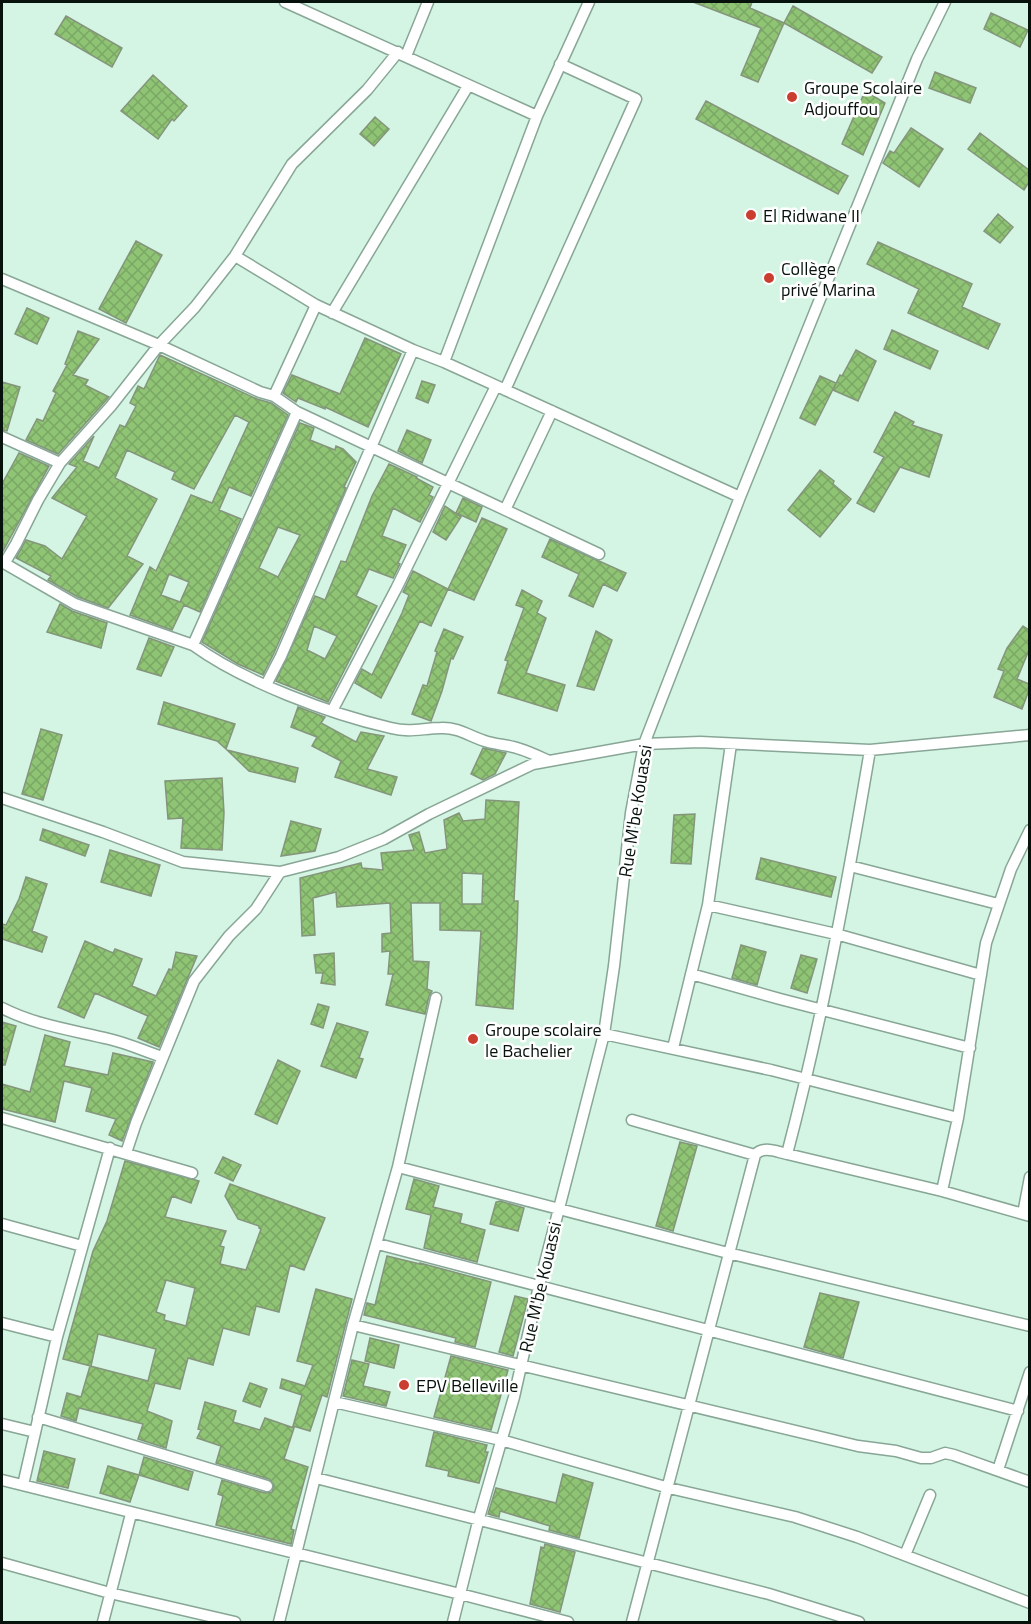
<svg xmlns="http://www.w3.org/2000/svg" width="1031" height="1624" font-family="'Titillium Web',sans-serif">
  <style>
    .building { fill: url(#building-cross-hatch); stroke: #84957c; stroke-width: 1.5; fill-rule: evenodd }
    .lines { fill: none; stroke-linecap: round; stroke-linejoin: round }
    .minor-casing { stroke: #88a696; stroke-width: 13 }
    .minor { stroke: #fff; stroke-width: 10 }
    .poi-dot { fill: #ca3e2f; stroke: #fff; stroke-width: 2 }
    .labels { text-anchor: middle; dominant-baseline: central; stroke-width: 5; stroke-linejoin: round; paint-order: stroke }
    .poi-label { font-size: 18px; fill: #07120c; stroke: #fff; text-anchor: start }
    .street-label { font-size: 18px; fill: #07120c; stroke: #fff }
  </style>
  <defs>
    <pattern id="building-cross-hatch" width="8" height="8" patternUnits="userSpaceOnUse" patternTransform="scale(1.5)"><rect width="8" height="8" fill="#90c475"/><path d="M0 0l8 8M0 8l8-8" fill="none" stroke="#7ba764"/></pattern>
  </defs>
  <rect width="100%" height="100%" fill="#d4f5e3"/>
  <!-- building -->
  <path class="building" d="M693,2H752L750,8L784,23L758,82L741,75L761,28Z
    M793,6L882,57L872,73L784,23Z
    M991,13L1028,30L1020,47L984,29Z
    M66,16L122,48L112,67L55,34Z
    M935,72L976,88L970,103L929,88Z
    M153,75L187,106L174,121L172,119L158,139L121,111Z
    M865,91L885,103L863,155L842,144Z
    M706,101L848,176L838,194L696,119Z
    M375,117L389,129L374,146L360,134Z
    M911,128L943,149L919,187L883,163L890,151L894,153Z
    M980,133L1029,170V182L1024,190L968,149Z
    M998,214L1013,227L1000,243L984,231Z
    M136,241L162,255L126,323L99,309Z
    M878,242L972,284L962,307L1000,324L988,349L908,313L919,289L867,264Z
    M27,308L49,318L37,344L15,334Z
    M892,330L938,351L930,369L884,349Z
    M78,331L99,339L73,375L88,380L85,385L109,397L58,454L26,440L37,419L43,421L56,393L53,391L67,365L65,364Z
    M365,338L401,354L368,427L325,407V409L298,398L296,402L283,393L292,375L340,394Z
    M856,350L876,361L858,401L833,390L840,375L842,376Z
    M160,355L257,399L271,403L288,415L251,496L229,487L219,510L241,519L200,612L184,605L172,630L130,615L150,567L156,571L191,495L212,503L249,422L235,415L194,489L172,479L175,472L127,450L115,478L157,499L127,556L143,564L108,608L78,597L48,580L51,576L16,558L26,540L45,546L62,559L87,516L52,498L77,467L69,464L94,436L83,461L99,468L120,425L125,427L136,406L130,403L138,386L144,389ZM169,574L189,582L180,602L161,595Z
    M820,376L836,383L815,425L800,418Z
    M422,381L435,385L428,403L416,398Z
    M2,382L20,387L7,431L2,430Z
    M895,412L914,422L912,425L942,435L929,477L900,467L874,512L857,503L884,457L874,452Z
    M300,423L314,428L310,440L335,450L336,446L343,449L356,462L344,487L346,488L274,653L263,675L238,664L202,642ZM278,527L300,535L278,577L259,568Z
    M407,430L431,440L422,463L398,451Z
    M19,453L49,466L3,551L2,484Z
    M389,464L417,477L416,478L433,487L429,495L433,497L420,522L393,508L382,536L406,545L398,563L400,564L393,578L369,569L356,596L377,606L328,702L276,681L315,596L325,600L341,561L346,562L372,496ZM314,626L337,636L325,659L307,650Z
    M820,470L834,481L833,484L851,499L820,537L788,510Z
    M463,498L482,507L476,522L456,513Z
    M445,506L461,517L446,540L433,532Z
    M482,518L507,529L474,600L448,589Z
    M550,539L626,573L617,591L603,584L593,607L569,596L579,574L542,557Z
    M413,571L448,589L431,626L420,621L381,698L355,683L362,669L372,675L402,613L409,595L403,592Z
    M522,590L542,601L537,613L546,618L526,673L565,685L557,711L498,693L508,661L505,660L524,608L516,605Z
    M60,604L72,611L107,623L101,648L47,632Z
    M1023,626L1029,630V650L1017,679L1029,684V690L1022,709L994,697L1004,671L998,669L1007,648Z
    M444,629L463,637L453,659L451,658L442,691L431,721L412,714L423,685L427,686L437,652L435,651Z
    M596,631L612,640L594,690L577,686Z
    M149,638L174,647L161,676L137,669Z
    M164,702L235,724L226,749L217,741L158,724Z
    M298,707L325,717L321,723L356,742L361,732L384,736L367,769L397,777L391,795L335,777L341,761L312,746L317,737L291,727Z
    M41,729L62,735L43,800L22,794Z
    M483,748L506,753L495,774L483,780L471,774Z
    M227,750L298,768L295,782L249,771Z
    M222,778L224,813L222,850L181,848L183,818L168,819L165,781Z
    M486,800L519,802L514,901H518L517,935L513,1009L476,1005L481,931L440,930V903H411L413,961L429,962L427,989L432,991L429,996L425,1014L386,1005L393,974H388L390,951L382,952V934L391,933L390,903L337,907L336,892L313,898L315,935L302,936L300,878L361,863L362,868L383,870L381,853L414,850L409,835L419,832L425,853L447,849L444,820L459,813L463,821L485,819ZM462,873L483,874L482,904H462Z
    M695,814L691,864L671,863L674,815Z
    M291,821L321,829L315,851L281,856Z
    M43,829L89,845L85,856L40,840Z
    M110,850L160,865L151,896L101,882Z
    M761,858L836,877L831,897L756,879Z
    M26,877L47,884L32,931L47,937L42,952L2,939V924L6,925L19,899Z
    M85,941L113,953L115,949L142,959L132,986L156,996L169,969L172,970L176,952L197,956L159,1047L138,1038L148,1016L95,993L84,1018L58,1007Z
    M741,945L766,952L757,985L732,978Z
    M334,953L335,985L321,983L323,973H316L314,955Z
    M801,955L817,959L807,993L791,988Z
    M318,1004L329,1007L323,1028L311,1024Z
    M2,1022L16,1026L5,1065H2Z
    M337,1023L368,1032L359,1058L363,1059L356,1078L321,1066Z
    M45,1035L70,1042L64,1066L108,1075L113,1053L153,1062L122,1141L109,1135L116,1119L86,1111L92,1088L64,1081L55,1122L2,1109V1084L30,1092Z
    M278,1060L300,1071L277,1124L255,1114Z
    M680,1142L697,1146L673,1231L656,1226Z
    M223,1157L241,1165L233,1181L215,1173Z
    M125,1161L199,1181L191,1203L172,1196L165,1217L226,1231L220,1246L224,1247L220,1264L246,1270L261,1229L259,1228V1226L238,1219L225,1196L230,1184L325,1218L304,1270L290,1265L279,1312L256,1306L249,1335L223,1328L213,1365L188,1358L180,1389L155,1383L147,1411L172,1421L166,1448L138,1439L143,1424L79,1408L76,1421L61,1416L67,1393L81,1397L90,1366L148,1381L156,1349L98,1334L91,1366L63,1359L93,1251L107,1221ZM166,1280L195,1288L186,1326L164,1320L165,1315L156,1312Z
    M414,1179L439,1186L433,1207L462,1214L460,1223L485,1230L477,1262L424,1248L431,1215L406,1209Z
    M500,1201L524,1208L518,1231L490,1224L496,1202Z
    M387,1256L420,1264V1263L491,1282L475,1347L455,1342L456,1338L364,1315L367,1303L375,1305Z
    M316,1289L352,1299L327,1397L322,1395L310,1431L293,1426L302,1395L280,1388L282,1379L305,1386L313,1365L297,1361Z
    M820,1293L859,1302L843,1358L804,1347Z
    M515,1296L528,1299L513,1356L499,1352Z
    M370,1338L399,1345L394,1368L365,1361Z
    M451,1356L508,1370L491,1430L434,1417Z
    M352,1360L369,1364L363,1386L390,1392L386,1406L343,1396Z
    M250,1383L267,1389L260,1407L243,1401Z
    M205,1402L236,1411L233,1422L260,1430L265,1418L294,1428L284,1459L308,1467L291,1529L294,1530L291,1544L216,1525L223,1496L218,1494L222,1480L265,1493L272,1492L274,1485L269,1479L216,1463L221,1446L197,1438L201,1430L198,1429Z
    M434,1432L487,1445L485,1452H488L479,1483L448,1476L449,1471L426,1466Z
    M44,1451L75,1459L68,1488L37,1481Z
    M144,1457L193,1472L188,1490L139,1475Z
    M108,1466L139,1475L130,1502L100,1493Z
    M563,1474L593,1483L579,1538L549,1530L550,1526L500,1511L499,1517L488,1514L496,1488L556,1503Z
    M545,1544L575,1552L560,1612L530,1604L541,1547L544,1548Z"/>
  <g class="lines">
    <!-- minor casing -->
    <g class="minor-casing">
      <path id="minor" d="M285,2L537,116
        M406,56L428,2
        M235,256L316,305L413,350L444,362L740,497
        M2,279L159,345L260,392L274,396L316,305
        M332,313L468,86
        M444,362L537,116L589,2
        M505,390L636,99L560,64
        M274,396L297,412L599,554
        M2,437L60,463
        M505,510L552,411
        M2,562L7,559L16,544L38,500L60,463L111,406L159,345L195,307L235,256L292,164L367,90L398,52
        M2,562L75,604L193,645C244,682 330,714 391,728C410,733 423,728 441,728C459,727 472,738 488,742C499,745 510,745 520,749C530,752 540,757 549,761
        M193,645L297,412
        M266,685L281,656L413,350
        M332,711L396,589L496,386
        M2,798L103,832L183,862L280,872L339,857L384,839L429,814L533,764L644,744L700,742L870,750L1030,735
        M850,866L998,904
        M708,905L836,934L981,975
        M691,974L780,999L970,1048
        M2,1008C35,1025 72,1030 109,1039C127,1043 144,1051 162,1057
        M604,1034L771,1070L958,1118
        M673,1048L708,905L731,744
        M2,1118L192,1173
        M632,1120L755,1155
        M126,1153L136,1123L194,981L229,936L256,909L280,872
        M787,1154C822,1021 847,886 870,750
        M398,1167L728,1253L1030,1326
        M942,1191L958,1118L986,943L1011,869L1030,830
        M1023,1214L1030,1177
        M2,1224L82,1246
        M378,1244L1018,1411
        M2,1323L57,1337
        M353,1325L858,1446L896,1451L921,1458H931L945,1453L954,1455L1030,1482
        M334,1402L501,1440L669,1488L795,1517L857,1537L1030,1603
        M38,1417L267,1486
        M2,1424L35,1432
        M998,1470L1030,1372
        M316,1478L769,1594L859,1622
        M2,1480L460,1594L568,1622
        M23,1485L57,1337L110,1148
        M905,1555L930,1495
        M2,1563L110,1593L235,1622
        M103,1622L131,1514
        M279,1622L353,1325L398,1167L436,998
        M453,1622L479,1518L514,1397L539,1286L604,1034L614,966L631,813L644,744L740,497L917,59L945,2
        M632,1622L755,1155C763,1145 777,1152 787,1154L942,1191L1030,1216"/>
    </g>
    <!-- minor -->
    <use href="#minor" class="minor"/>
  </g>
  <!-- markers -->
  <g class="poi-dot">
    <circle cx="792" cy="97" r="6"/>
    <circle cx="751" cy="215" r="6"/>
    <circle cx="769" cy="278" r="6"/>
    <circle cx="473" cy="1039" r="6"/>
    <circle cx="404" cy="1385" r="6"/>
  </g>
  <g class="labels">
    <!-- poi labels -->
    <g class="poi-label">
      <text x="804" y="87">Groupe Scolaire<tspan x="804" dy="21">Adjouffou</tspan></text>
      <text x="763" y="215">El Ridwane II</text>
      <text x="781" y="268">Collège<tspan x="781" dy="21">privé Marina</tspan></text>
      <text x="485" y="1029">Groupe scolaire<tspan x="485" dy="21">le Bachelier</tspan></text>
      <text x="416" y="1385">EPV Belleville</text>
    </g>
    <!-- street labels -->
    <g class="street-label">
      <text transform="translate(635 811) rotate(-81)">Rue M'be Kouassi</text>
      <text transform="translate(540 1287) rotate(-77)">Rue M'be Kouassi</text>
    </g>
  </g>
  <!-- border -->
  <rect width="1031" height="1624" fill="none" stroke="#07120c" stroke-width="6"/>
</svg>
